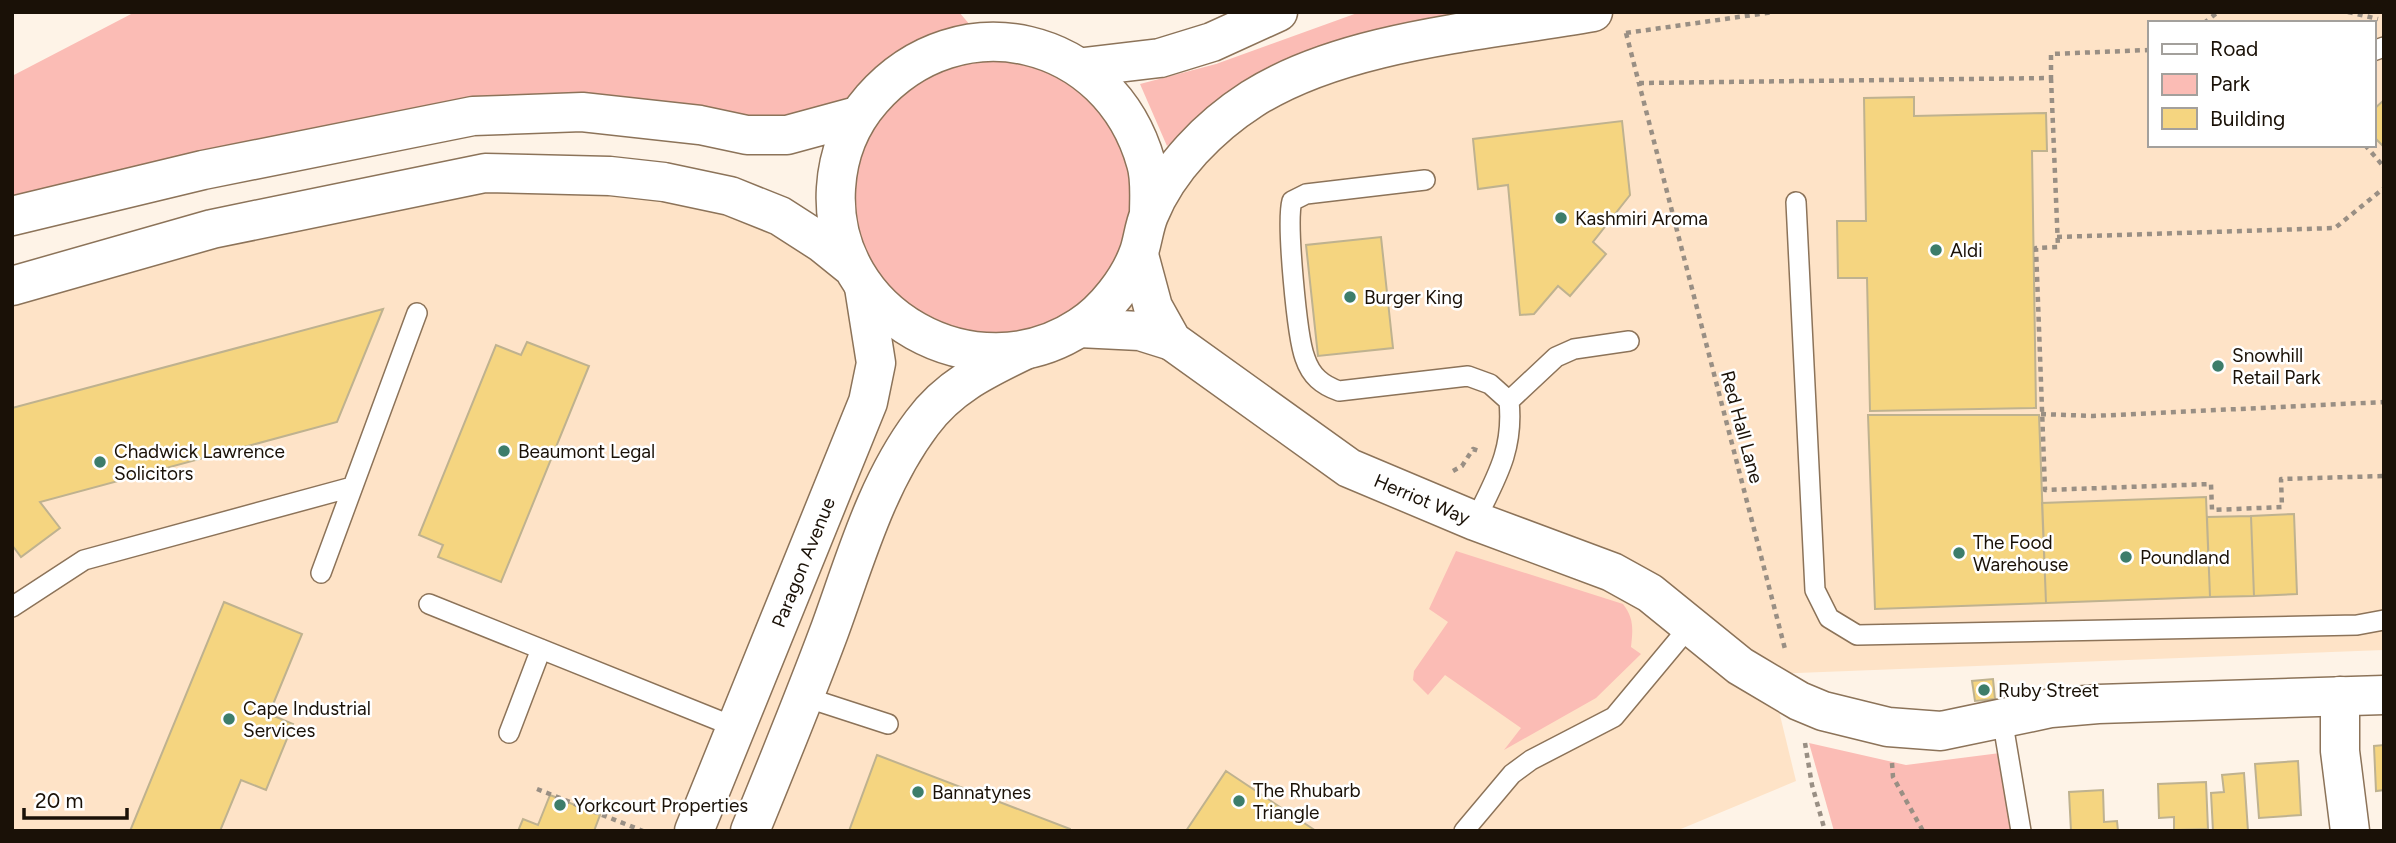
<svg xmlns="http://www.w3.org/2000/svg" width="2396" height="843" font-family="Figtree,sans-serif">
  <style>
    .built { fill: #fee3c7; fill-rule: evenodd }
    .green { fill: #fbbcb5 }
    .building { fill: #f5d580; stroke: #bfb28f; stroke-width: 2 }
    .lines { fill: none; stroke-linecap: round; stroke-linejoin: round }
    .service-casing { stroke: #8c7359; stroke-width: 22 }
    .minor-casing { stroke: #8c7359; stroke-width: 41 }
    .trunk-casing { stroke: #8c7359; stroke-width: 41 }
    .path { stroke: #998f84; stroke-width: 4.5; stroke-dasharray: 5 5; stroke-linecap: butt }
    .service { stroke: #fff; stroke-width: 19 }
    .minor { stroke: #fff; stroke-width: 38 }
    .trunk { stroke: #fff; stroke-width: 38 }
    .poi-dot { fill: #3d7d6a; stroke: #fff; stroke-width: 2.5 }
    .labels { text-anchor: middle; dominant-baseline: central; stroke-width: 5; stroke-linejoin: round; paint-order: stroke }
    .poi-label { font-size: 19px; fill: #1a1107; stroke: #fff; text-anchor: start }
    .street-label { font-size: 19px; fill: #1a1107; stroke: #fff }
  </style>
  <rect width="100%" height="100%" fill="#fef3e7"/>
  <!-- built -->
  <path class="built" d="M1593,12H2384V650L1770,674L1796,781L1676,831H12V286L485,173L610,176L822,243L1149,215L1253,98ZM2149,23H2373V145H2149Z"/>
  <!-- green -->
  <path class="green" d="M135,12H959L982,39L1038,45L1132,123L1139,255L1025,350L884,310L824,127L582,112L12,216V76Z
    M1360,12H1493L1235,91L1167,146L1140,84L1216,64Z
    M1456,551L1623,604C1634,618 1633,629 1631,647L1641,654L1596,698L1504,750L1521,728L1445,675L1428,695L1413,680L1414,671L1448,622L1429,609Z
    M1809,743L1906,765L2008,752L2021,831H1834Z"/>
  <!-- building -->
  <path class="building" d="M1914,97V116L2046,113L2047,151H2032L2036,408L1870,411L1867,278H1838L1837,221H1866L1864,98Z
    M2384,100V147L2373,136V110Z
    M1622,121L1630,195L1593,242L1606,254L1570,296L1558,286L1534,314L1520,315L1508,185L1478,189L1473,139Z
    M1381,237L1393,348L1318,356L1306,245Z
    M383,309L337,422L40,502L60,528L21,557L12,545V408Z
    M527,342L589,366L501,582L438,557L443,545L419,535L496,345L521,355Z
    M1868,415H2039L2046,603L1875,609Z
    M2206,497L2210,597L2046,603L2042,503Z
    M2294,514L2297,594L2254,596L2251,516Z
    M2251,516L2254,596L2210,597L2207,517Z
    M224,602L302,634L269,714L293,724L266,790L241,780L220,831H130Z
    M1993,679L1995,699L1975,701L1972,681Z
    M2384,745V790L2376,791L2374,746Z
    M877,755L1070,829V831H849Z
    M2298,761L2301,815L2259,818L2255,764Z
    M1226,771L1316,831H1186Z
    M2244,773L2248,831H2213L2211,793L2224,792L2222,775Z
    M2206,782L2208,829L2174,830V817L2159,818L2158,784Z
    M2103,790L2104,822L2117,821L2118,831H2071L2069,792Z
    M550,795L600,815L594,831H518L523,819L538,825Z"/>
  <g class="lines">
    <!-- service casing -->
    <g class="service-casing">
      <path id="service" d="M2373,51L2384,47
        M1425,180L1306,194L1292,201C1286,222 1297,337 1305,358C1311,376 1322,385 1339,391L1468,376L1490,384L1509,401C1514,450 1496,478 1475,521
        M1796,202L1815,590L1829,618L1857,635L2357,625L2384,620
        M1509,401L1556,357L1574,349L1629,341
        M321,573L417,313
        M429,604L735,727
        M12,607L84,560L352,487
        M805,697L888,724
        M2002,718L2021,831
        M509,733L541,649
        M1464,831L1512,774L1531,760L1614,717L1689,627"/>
    </g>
    <!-- minor casing -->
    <g class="minor-casing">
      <g id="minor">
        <path id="s1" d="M1139,255L1153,307L1172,341L1349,468L1475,521L1612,572L1650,593L1740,666L1799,701L1823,711L1888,727L1941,731L2051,708L2098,704L2384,695"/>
        <path d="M1079,328L1140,331L1172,341"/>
        <path d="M2340,696V751L2350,831"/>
        <path id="s2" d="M694,831L868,402L876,363L864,287"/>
        <path d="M750,831C777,765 804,699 829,632C855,561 876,484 922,423C949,386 986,369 1025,350"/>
      </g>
    </g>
    <!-- trunk casing -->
    <g class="trunk-casing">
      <path id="trunk" d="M1084,67L1160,58L1212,42L1278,12
        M1149,215C1149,199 1151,179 1146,163C1110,35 959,0 872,99C850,124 838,155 836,188C828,315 975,396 1080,327C1105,311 1129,280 1139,252C1143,240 1144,227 1149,215C1168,168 1210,126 1252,99C1345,40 1486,31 1593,12
        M12,216L203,170L473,116L582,112L700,125L747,135H787L857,116
        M12,286L212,229L485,173L610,176L664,182L730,196L780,216L822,243L853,268"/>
    </g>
    <!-- path -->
    <path class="path" d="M2348,12L2378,19
      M2204,23L2218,12
      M1626,33L1785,649
      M1626,33L1774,12
      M2051,78L2058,247L2036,248L2045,490L2211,484L2212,510L2282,507L2281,479L2384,476
      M1639,83L2051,78V54L2149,50
      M2365,145L2384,167
      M2057,237L2335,228L2384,188
      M2041,414L2093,416L2384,402
      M1453,471L1462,466L1473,449L1479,451
      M1805,743L1812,785L1825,831
      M1892,763L1893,777L1923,831
      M537,789L643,831"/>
    <!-- service -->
    <use href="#service" class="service"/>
    <!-- minor -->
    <use href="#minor" class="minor"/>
    <!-- trunk -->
    <use href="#trunk" class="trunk"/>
  </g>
  <!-- markers -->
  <g class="poi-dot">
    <circle cx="1561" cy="218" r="7"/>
    <circle cx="1936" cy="250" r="7"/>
    <circle cx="1350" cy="297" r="7"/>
    <circle cx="2218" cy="366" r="7"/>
    <circle cx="504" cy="451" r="7"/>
    <circle cx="100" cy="462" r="7"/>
    <circle cx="1959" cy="553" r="7"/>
    <circle cx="2126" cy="557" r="7"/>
    <circle cx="1984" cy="690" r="7"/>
    <circle cx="229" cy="719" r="7"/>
    <circle cx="918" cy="792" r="7"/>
    <circle cx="1239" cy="801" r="7"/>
    <circle cx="560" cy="805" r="7"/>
  </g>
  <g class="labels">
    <!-- poi labels -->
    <g class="poi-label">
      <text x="1575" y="218">Kashmiri Aroma</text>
      <text x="1950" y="250">Aldi</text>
      <text x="1364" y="297">Burger King</text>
      <text x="2232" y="355">Snowhill<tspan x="2232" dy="22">Retail Park</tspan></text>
      <text x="114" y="451">Chadwick Lawrence<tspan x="114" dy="22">Solicitors</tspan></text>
      <text x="518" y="451">Beaumont Legal</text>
      <text x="1973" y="542">The Food<tspan x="1973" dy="22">Warehouse</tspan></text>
      <text x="2140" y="557">Poundland</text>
      <text x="1998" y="690">Ruby Street</text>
      <text x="243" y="708">Cape Industrial<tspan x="243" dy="22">Services</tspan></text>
      <text x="1253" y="790">The Rhubarb<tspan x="1253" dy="22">Triangle</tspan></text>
      <text x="932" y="792">Bannatynes</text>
      <text x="574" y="805">Yorkcourt Properties</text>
    </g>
    <!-- street labels -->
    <g class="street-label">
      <text transform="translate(1742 427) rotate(75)">Red Hall Lane</text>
      <text stroke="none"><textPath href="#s1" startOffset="390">Herriot Way</textPath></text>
      <text stroke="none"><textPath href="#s2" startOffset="290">Paragon Avenue</textPath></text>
    </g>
  </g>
  <!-- border -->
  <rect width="2396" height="843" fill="none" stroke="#1a1107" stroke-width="28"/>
  <!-- legend -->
  <rect x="2148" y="21" width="228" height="126" fill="#ffffff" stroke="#a3a09c" stroke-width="2"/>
  <rect x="2162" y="44" width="35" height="10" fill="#ffffff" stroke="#a3a09c" stroke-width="2"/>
  <text x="2210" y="56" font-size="21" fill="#1a1107">Road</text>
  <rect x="2162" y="74" width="35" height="21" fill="#fbbcb5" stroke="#a3a09c" stroke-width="2"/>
  <text x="2210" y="91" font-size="21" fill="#1a1107">Park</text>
  <rect x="2162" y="108" width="35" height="21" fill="#f5d580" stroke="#a3a09c" stroke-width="2"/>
  <text x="2210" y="126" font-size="21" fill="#1a1107">Building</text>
  <!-- scale -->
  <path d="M24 808v10h103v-10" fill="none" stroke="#1a1107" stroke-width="3.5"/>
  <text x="35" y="808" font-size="21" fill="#1a1107" stroke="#ffffff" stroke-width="5" paint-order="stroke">20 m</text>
</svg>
